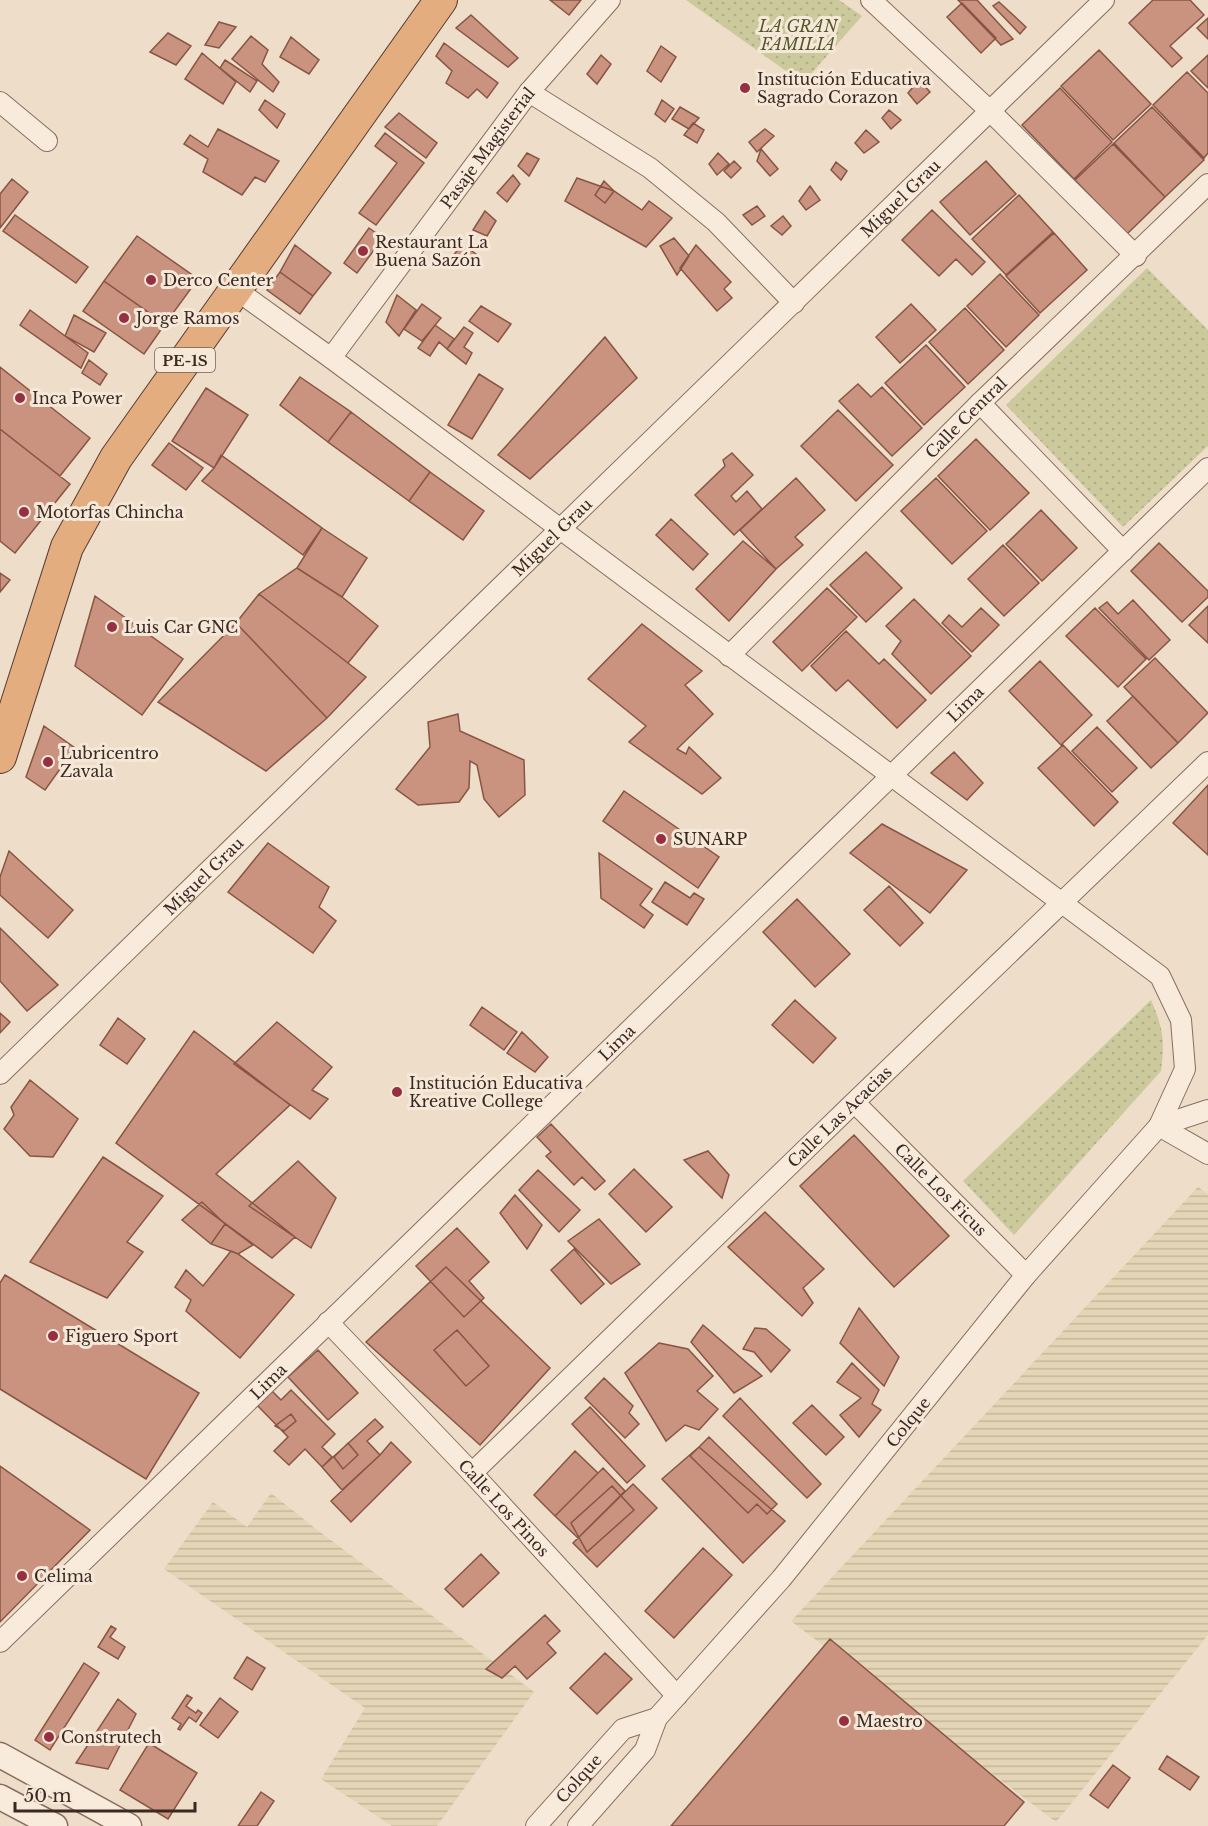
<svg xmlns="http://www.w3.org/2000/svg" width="1208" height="1826" font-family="'Libre Baskerville',serif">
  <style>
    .farmland { fill: url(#farmland-rules) }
    .park { fill: url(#park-dots) }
    .building { fill: #ca9380; stroke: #854; stroke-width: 1.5 }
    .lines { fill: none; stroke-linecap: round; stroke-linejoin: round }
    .minor-casing { stroke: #896e5e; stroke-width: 22 }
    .tertiary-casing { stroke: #896e5e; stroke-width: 27 }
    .trunk-casing { stroke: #573d32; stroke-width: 34 }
    .minor { stroke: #f8ebdc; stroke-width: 20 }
    .tertiary { stroke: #f8ebdc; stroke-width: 24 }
    .trunk { stroke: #e4ad80; stroke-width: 32 }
    .poi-dot { fill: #963040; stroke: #f5e8d8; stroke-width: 2 }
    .labels { text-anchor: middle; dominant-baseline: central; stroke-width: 6; stroke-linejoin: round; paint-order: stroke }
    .shield { fill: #f5e8d8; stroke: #726258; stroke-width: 1.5 }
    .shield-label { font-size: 15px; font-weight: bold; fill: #3a2921 }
    .park-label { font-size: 16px; font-style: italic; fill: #525628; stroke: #f5e8d8 }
    .poi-label { font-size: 16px; fill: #3a2921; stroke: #f5e8d8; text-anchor: start }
    .street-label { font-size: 16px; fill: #3a2921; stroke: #f5e8d8 }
  </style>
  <defs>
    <pattern id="farmland-rules" width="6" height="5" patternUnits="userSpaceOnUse" patternTransform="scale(1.5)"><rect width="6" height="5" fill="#e3d5b6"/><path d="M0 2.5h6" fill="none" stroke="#c4b79c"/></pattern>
    <pattern id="park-dots" width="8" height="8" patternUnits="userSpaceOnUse" patternTransform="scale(1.5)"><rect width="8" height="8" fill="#ccca9c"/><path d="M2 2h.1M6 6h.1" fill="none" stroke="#b0ae86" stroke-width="1.8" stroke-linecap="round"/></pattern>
  </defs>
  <rect width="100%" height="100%" fill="#edddc9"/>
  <!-- farmland -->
  <path class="farmland" d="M1198,1187L1208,1194V1635L1056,1822L791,1621Z
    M271,1493L316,1529L534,1692L437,1826H392L321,1779L365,1708L164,1569L213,1502L247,1527Z"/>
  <!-- park -->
  <path class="park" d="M686,0H839L862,16L803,83Z
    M1147,268L1208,330V446L1123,527L1006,405Z
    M1151,1000C1163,1028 1165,1040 1161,1071L1014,1235L963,1181Z"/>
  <!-- building -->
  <path class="building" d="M550,0H581L569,15Z
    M958,0H977L1013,39L1001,45Z
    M1153,0H1190L1204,15L1170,46L1182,58L1172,67L1129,23Z
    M999,2L1026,27L1020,34L993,6Z
    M962,3L996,38L981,53L947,17Z
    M471,15L518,58L508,67L456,28Z
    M1208,18V39L1197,28Z
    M219,22L236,27L219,48L205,45Z
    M168,33L191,46L176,65L150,52Z
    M251,36L268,50L262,64L279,82L273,92L232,59Z
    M291,37L319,60L309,74L280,57Z
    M444,43L498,83L487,98L477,89L468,98L446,83L452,71L436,56Z
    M661,46L676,57L661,82L647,71Z
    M1099,50L1151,104L1113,140L1061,86Z
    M202,53L236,82L223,104L185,79Z
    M601,55L611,64L597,84L587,74Z
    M1208,55V88L1191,71Z
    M225,60L257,81L250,92L220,68Z
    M1187,72L1208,93V153L1204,158L1153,105Z
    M919,80L930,92L917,104L908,93Z
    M1060,88L1112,142L1074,179L1022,125Z
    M265,100L285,114L277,128L259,110Z
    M662,100L674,109L665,122L655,114Z
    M680,107L699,118L689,129L672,119Z
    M1152,107L1204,160L1165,197L1114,143Z
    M889,110L901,120L891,129L882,118Z
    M399,113L437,143L426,158L385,127Z
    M693,123L704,130L697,143L684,135Z
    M218,129L279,161L265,182L255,177L242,195L203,172L208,159L184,144L190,135L208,147Z
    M765,129L774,136L757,152L749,142Z
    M866,130L879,142L864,153L855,143Z
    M385,133L424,163L376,225L359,213L397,163L375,146Z
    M1113,144L1165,197L1127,234L1075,180Z
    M761,149L778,169L770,176L757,161Z
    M527,153L539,159L529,176L518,166Z
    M718,153L729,164L717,175L709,164Z
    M734,161L741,168L731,178L724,171Z
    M986,161L1016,194L970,235L940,202Z
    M836,162L847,171L841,180L831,170Z
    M513,175L520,184L507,202L497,193Z
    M577,178L614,191L642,210L649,201L672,218L646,247L565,201Z
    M12,179L28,192L0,228V194Z
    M604,181L614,191L605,203L595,195Z
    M810,186L820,200L806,210L799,201Z
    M1019,195L1053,232L1006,275L972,239Z
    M757,206L765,216L752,225L743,215Z
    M932,210L985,262L972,275L956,259L939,276L902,240Z
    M485,211L496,221L487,236L473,230Z
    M15,215L88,267L76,283L3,231Z
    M783,216L791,226L782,235L771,226Z
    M369,228L383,238L357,273L344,263Z
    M1054,233L1087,270L1040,313L1006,276Z
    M137,236L198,279L165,324L104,281Z
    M674,238L689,256L677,275L660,246Z
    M462,244L476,254L466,263L453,256Z
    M295,245L331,273L313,296L280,272Z
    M696,245L731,282L724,289L732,298L717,311L680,268Z
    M280,272L313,296L300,314L267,290Z
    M1000,274L1039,315L1006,347L967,306Z
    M104,281L165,324L144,354L83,311Z
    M397,295L416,310L399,336L386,322Z
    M422,304L441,318L422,341L404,329Z
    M911,304L936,330L900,363L876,337Z
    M481,306L511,324L498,342L469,321Z
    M965,308L1004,350L968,384L929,342Z
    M30,310L88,353L81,368L20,325Z
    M74,315L106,333L94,352L65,336Z
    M435,325L454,339L447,349L439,342L430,356L418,348Z
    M464,327L473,333L464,347L472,353L466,364L447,349Z
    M605,337L637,378L530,479L498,455Z
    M926,345L965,387L924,425L885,383Z
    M89,360L107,374L100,385L82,373Z
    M0,367L90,438L60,476L0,429Z
    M479,374L503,389L472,439L448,425Z
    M300,377L351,412L328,442L280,405Z
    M858,384L871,397L882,387L922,428L892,456L839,401Z
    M206,388L248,415L214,468L172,441Z
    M838,410L893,465L856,501L801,446Z
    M351,412L430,472L409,501L328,442Z
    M0,429L70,484L15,553L0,541Z
    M976,439L1029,493L990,530L938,476Z
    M169,443L203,468L186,490L152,465Z
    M732,453L753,475L731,496L736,502L747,491L762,509L734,535L695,495L725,466L723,460Z
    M221,455L322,528L303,555L202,481L214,468Z
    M430,472L484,511L463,540L409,501Z
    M796,478L825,510L795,537L803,545L776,569L740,530Z
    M936,478L987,531L952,564L901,511Z
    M1041,510L1077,548L1042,581L1006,544Z
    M671,519L708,554L693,570L656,535Z
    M322,528L367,558L342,597L297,568Z
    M743,541L776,569L729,621L696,589Z
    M1159,543L1208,591V597L1182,622L1131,571Z
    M1003,545L1039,583L1004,616L968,579Z
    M866,552L902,588L866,622L830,585Z
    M297,568L342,597L378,626L348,663L259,594Z
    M0,573L10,580L0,592Z
    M827,588L857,617L802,671L773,642Z
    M259,594L366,677L327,718L236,623Z
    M95,596L183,659L142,715L75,666Z
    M914,599L971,656L931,694L892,654L901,641L886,626Z
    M1133,600L1170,640L1149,660L1099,608L1107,602L1118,614Z
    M1208,606V643L1189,625Z
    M981,608L999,625L972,652L942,623L949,615L962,627Z
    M1095,608L1146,659L1118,687L1066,636Z
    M236,623L327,718L266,771L158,702Z
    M642,624L702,671L685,685L713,714L677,749L686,754L689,747L721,778L702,794L629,742L646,726L588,679Z
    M846,631L879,664L884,659L926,700L897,728L848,680L836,691L811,666Z
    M1155,658L1208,713L1178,743L1124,687Z
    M1040,661L1092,715L1061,745L1009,691Z
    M1133,696L1178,743L1151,768L1107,721Z
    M458,714L460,731L524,760L525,795L499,817L484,799L477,765L470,761L469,788L459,802L418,805L396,789L430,747L428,722Z
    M44,726L75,748L45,790L26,777Z
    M1097,727L1137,768L1112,792L1072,751Z
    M1063,745L1118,802L1094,826L1038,768Z
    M954,752L983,783L967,800L931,773Z
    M1208,785V855L1173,823Z
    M624,791L719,857L698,888L603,821Z
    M882,824L967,870L930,913L850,853Z
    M268,843L329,887L319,907L336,921L313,953L228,892Z
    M9,851L73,910L48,938L0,895V877Z
    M599,853L652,889L640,905L653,915L644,928L601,898Z
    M665,882L690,898L694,893L704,899L687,925L652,902Z
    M889,886L923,923L900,946L864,910Z
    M797,899L850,954L815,987L763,932Z
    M0,928L58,985L27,1011L0,981Z
    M795,1000L836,1038L813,1063L772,1025Z
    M482,1007L517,1032L504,1050L470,1025Z
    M0,1013L10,1022L0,1033Z
    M118,1018L145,1039L127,1064L100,1045Z
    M277,1022L332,1067L312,1090L328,1099L310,1119L234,1064Z
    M194,1031L290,1105L216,1174L295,1237L272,1258L116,1143Z
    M522,1032L548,1057L535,1072L507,1053Z
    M30,1080L78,1119L53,1157L30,1156L4,1129L14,1115L11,1107Z
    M551,1124L605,1181L595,1190L582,1177L574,1185L546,1156L551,1152L537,1137Z
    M854,1135L949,1236L894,1287L800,1186Z
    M708,1151L729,1175L722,1198L684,1160Z
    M103,1157L163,1196L127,1242L143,1252L107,1298L30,1262Z
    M298,1161L336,1198L311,1248L249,1206Z
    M634,1169L672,1207L646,1232L609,1194Z
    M538,1170L580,1210L559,1232L519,1190Z
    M515,1195L542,1225L527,1249L500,1213Z
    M202,1202L225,1224L211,1244L182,1220Z
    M765,1212L824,1269L803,1288L813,1303L802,1316L728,1247Z
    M599,1219L640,1264L611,1284L568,1241Z
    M225,1224L253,1245L238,1254L211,1244Z
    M457,1228L489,1262L469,1281L484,1298L464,1317L416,1266Z
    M574,1249L604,1284L581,1304L551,1270Z
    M231,1251L238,1254L294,1295L240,1358L186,1311L191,1300L175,1287L186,1270L203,1286Z
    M446,1267L550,1368L480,1445L366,1342Z
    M5,1275L199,1393L146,1479L0,1389V1283Z
    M859,1308L899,1357L884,1386L840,1343Z
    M703,1325L762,1376L734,1393L691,1342Z
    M755,1328L766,1329L790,1350L771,1372L754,1352L743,1349Z
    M457,1330L489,1366L466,1386L434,1350Z
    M659,1343L688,1349L713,1376L697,1391L718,1409L699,1430L685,1425L666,1441L625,1373Z
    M318,1350L358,1393L328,1420L288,1377Z
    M852,1363L879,1390L872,1404L881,1410L859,1437L840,1415L861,1398L837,1382Z
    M604,1378L633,1406L629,1413L639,1424L625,1438L585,1398Z
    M291,1390L335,1434L322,1447L332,1457L322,1467L305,1449L289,1465L274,1451L288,1437L257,1405L272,1391L281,1400Z
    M740,1398L821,1484L807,1498L723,1416Z
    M812,1405L844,1437L826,1455L793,1423Z
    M590,1407L645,1466L627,1483L572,1424Z
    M291,1414L296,1421L284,1431L275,1426Z
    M375,1419L383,1427L367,1441L380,1455L342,1490L322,1467Z
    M709,1437L777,1504L767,1514L757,1504L748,1513L690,1456Z
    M391,1442L411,1462L351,1522L331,1501L380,1455Z
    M348,1443L358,1455L343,1469L334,1457Z
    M699,1447L785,1521L743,1563L662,1479Z
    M575,1451L598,1473L555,1516L534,1495Z
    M0,1466L90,1530L0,1622Z
    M603,1468L625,1491L578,1538L555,1516Z
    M633,1484L657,1508L597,1567L573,1543Z
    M612,1486L634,1510L587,1552L571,1523Z
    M703,1548L732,1575L674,1638L645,1611Z
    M481,1554L499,1573L463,1607L445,1589Z
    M545,1615L560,1631L547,1643L556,1653L527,1679L515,1666L502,1678L486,1669Z
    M111,1626L116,1629L110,1637L125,1647L118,1659L98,1647Z
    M830,1639L1024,1802L1004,1826H671Z
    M605,1653L632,1679L597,1714L570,1688Z
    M247,1657L265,1668L252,1690L234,1678Z
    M84,1663L99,1673L50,1750L35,1740Z
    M187,1695L192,1698L186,1706L196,1713L198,1710L202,1713L196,1722L189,1717L180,1730L178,1729L181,1724L172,1718Z
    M220,1698L238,1712L218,1738L200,1725Z
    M118,1699L136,1714L108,1769L76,1763Z
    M149,1743L197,1773L168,1819L120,1790Z
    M1167,1756L1199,1777L1190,1790L1159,1769Z
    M1113,1765L1130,1778L1108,1808L1090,1795Z
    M261,1792L274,1801L257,1826H238Z"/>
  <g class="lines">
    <!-- minor casing -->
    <g class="minor-casing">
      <g id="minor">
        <path d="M871,0L990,111L1136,256"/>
        <path d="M529,92L650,168L716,222L794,303"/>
        <path d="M0,102L47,141"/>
        <path d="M235,289L331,358L1160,976L1181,1020L1185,1069L1159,1126L1026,1275L781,1579L657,1718L645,1750L578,1826"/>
        <path id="s1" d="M331,358L529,92L610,0"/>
        <path d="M980,403L1123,551"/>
        <path id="s2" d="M729,656L980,403L1208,184"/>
        <path id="s3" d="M0,1074L1104,0"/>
        <path id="s4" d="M855,1103L1026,1275"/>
        <path d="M1159,1126L1208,1154"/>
        <path d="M1159,1126L1208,1110"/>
        <path id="s5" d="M328,1322L472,1473L677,1696"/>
        <path id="s6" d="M472,1473C716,1235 962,998 1208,762"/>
        <path id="s7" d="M0,1642L1208,468"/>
        <path id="s8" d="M536,1826L623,1729L657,1718"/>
      </g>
    </g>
    <!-- tertiary casing -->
    <g class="tertiary-casing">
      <path id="tertiary" d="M0,1755L129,1826
        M0,1797L55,1826"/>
    </g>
    <!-- trunk casing -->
    <g class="trunk-casing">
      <path id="trunk" d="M0,757L67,547L116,458L441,0"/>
    </g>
    <!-- minor -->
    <use href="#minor" class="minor"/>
    <!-- tertiary -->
    <use href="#tertiary" class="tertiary"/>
    <!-- trunk -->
    <use href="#trunk" class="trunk"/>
  </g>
  <!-- markers -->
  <g class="poi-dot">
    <circle cx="745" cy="88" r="6"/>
    <circle cx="363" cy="251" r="6"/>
    <circle cx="151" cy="280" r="6"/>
    <circle cx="124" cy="318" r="6"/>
    <circle cx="20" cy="398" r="6"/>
    <circle cx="24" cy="512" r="6"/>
    <circle cx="112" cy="627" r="6"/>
    <circle cx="48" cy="762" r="6"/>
    <circle cx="661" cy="839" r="6"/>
    <circle cx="397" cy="1092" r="6"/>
    <circle cx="53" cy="1336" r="6"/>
    <circle cx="22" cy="1576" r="6"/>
    <circle cx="844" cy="1721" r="6"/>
    <circle cx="49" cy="1737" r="6"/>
  </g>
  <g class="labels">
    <!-- shield labels -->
    <rect class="shield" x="155" y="348" width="60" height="24" rx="4.5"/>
    <g class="shield-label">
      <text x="185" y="360">PE-1S</text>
    </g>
    <!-- park labels -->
    <g class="park-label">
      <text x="798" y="26">LA GRAN<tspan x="798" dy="18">FAMILIA</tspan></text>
    </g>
    <!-- poi labels -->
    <g class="poi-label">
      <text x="757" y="79">Institución Educativa<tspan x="757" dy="18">Sagrado Corazon</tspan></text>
      <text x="375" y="242">Restaurant La<tspan x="375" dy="18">Buena Sazón</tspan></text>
      <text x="163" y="280">Derco Center</text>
      <text x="136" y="318">Jorge Ramos</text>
      <text x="32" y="398">Inca Power</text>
      <text x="36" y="512">Motorfas Chincha</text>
      <text x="124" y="627">Luis Car GNC</text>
      <text x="60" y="753">Lubricentro<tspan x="60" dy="18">Zavala</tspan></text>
      <text x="673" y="839">SUNARP</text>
      <text x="409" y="1083">Institución Educativa<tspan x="409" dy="18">Kreative College</tspan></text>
      <text x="65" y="1336">Figuero Sport</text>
      <text x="34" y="1576">Celima</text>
      <text x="856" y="1721">Maestro</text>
      <text x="61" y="1737">Construtech</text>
    </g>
    <!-- street labels -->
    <g class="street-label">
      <text stroke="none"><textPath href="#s1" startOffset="262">Pasaje Magisterial</textPath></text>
      <text stroke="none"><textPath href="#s3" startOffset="1256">Miguel Grau</textPath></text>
      <text stroke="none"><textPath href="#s2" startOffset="336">Calle Central</textPath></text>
      <text stroke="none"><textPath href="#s3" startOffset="770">Miguel Grau</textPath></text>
      <text stroke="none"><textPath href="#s7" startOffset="1346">Lima</textPath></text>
      <text stroke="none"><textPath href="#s3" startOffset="284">Miguel Grau</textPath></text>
      <text stroke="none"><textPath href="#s7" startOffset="860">Lima</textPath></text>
      <text stroke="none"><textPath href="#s6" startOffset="512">Calle Las Acacias</textPath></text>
      <text stroke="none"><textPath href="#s4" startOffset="122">Calle Los Ficus</textPath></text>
      <text stroke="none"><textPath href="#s7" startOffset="374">Lima</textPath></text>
      <text transform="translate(908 1422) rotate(-51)">Colque</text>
      <text stroke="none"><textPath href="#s5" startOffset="256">Calle Los Pinos</textPath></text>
      <text stroke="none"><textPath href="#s8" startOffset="64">Colque</textPath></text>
    </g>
  </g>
  <!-- scale -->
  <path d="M15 1802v9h180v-9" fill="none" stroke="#3a2921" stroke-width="3"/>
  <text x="24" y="1802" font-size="18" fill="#3a2921" stroke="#f5e8d8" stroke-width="4.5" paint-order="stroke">50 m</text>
</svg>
